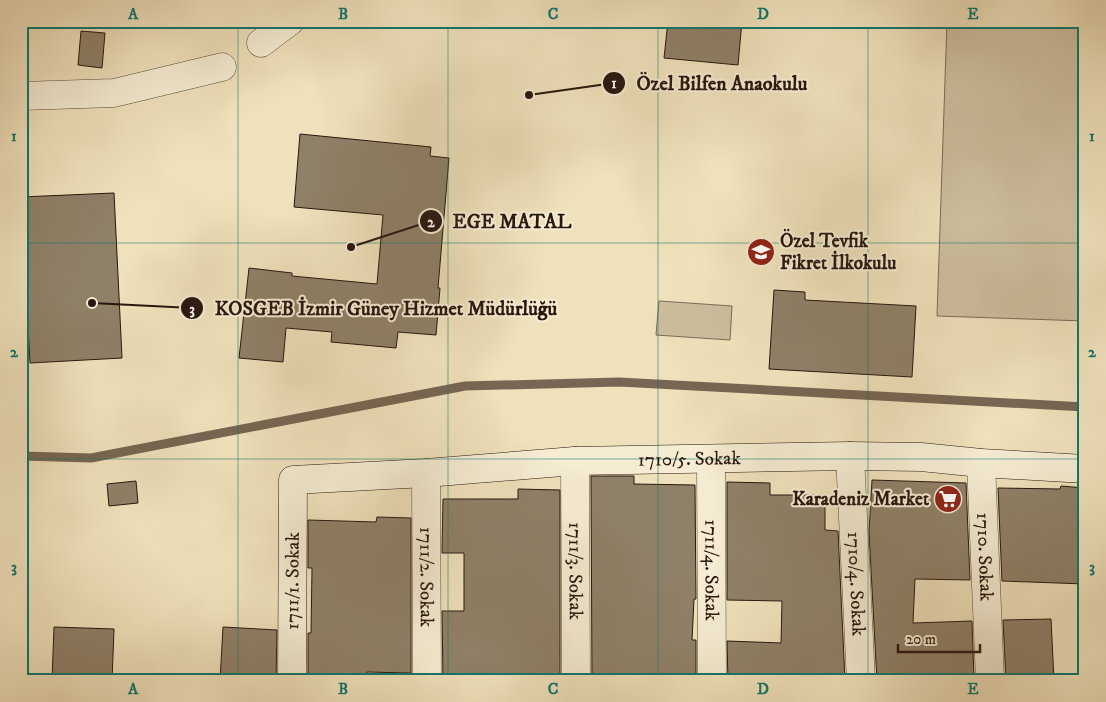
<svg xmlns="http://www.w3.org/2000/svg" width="1106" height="702" font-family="'IM FELL DW Pica',serif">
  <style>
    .green { fill: #cdbe9e; stroke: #7a6a56 }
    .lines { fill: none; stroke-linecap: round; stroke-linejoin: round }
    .stream { stroke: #776653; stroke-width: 9 }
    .building { fill: #8f8068; stroke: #28160f }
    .street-casing { stroke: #5a493a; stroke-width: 29 }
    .secondary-casing { stroke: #28160f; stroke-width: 29 }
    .street { stroke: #f5ecd3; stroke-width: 28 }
    .secondary { stroke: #f5ecd3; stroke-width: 28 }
    .grid { fill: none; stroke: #0f766e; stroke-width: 1; stroke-opacity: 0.55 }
    .labels { text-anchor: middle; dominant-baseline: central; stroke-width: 4; stroke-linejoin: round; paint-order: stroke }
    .poi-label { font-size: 19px; font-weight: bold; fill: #28160f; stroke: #f5ecd3; text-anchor: start }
    .street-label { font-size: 19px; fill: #28160f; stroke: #f5ecd3 }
    .leader { fill: none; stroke: #28160f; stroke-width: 2 }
    .callout-dot { fill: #28160f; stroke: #f5ecd3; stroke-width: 2 }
    .mark-label { font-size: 15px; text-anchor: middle; font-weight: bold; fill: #fff }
    .callout-label { font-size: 20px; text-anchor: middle; font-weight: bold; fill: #28160f; stroke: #f5ecd3; stroke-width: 4; stroke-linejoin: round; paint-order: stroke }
    .neatline { fill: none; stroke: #0f766e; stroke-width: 2 }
    .grid-label { font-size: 16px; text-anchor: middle; font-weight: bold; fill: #0f766e }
  </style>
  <rect width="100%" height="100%" fill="#efe1bb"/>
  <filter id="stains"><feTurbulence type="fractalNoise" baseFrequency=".004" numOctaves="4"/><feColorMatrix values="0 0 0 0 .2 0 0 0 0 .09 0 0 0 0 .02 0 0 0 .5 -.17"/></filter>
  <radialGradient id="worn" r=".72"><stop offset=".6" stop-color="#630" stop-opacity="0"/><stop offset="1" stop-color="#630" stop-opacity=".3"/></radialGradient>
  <!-- green -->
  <path class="green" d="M947,21H1085V321L937,316Z
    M659,301L732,306L730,340L656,335Z"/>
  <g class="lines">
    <!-- stream -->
    <path class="stream" d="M21,456L91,458L465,386L619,382L1085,407"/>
  </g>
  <!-- building -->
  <path class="building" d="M668,21H742L738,65L664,58Z
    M81,31L105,33L102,68L78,65Z
    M300,134L431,147L430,156L449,158L438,288H440L436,335L398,332L396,348L331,342L332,332L286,328L283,362L239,358L249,268L292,273V276L377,284L383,215L294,207Z
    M114,193L122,358L30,363L21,197Z
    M774,290L805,292V300L916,306L912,377L769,369Z
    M591,476H634V484L695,485L696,599H694L692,640H696V681H592Z
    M872,480L966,483L970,580L915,579L913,623L972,621L974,681H877L869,532Z
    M136,481L138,503L109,506L107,484Z
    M727,482L770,483V495H825V530L838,531L845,681H728L727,641L781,643L782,601L727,600Z
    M1061,486L1085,488V584L1002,581L998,488L1060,489Z
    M518,489L560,490V681H443L442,611H464V553H442L443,499H518Z
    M377,517L411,518V673L367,672V677L308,676V633H311L312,568H308V520L376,522Z
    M1051,619L1054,681H1006L1003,620Z
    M54,627L114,629L112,681H52Z
    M223,627L277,630L276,681H220Z"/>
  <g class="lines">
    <!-- street casing -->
    <g class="street-casing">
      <g id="street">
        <path d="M261,43L290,21"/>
        <path d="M21,96L114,93L222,67"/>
        <path id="s1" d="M850,456L861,681"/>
        <path id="s2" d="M711,460L712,681"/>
        <path id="s3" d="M575,461L576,681"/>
        <path id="s4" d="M981,463L990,681"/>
        <path id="s5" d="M426,473L427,681"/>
      </g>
    </g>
    <!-- secondary casing -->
    <g class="secondary-casing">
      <g id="secondary">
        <path id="s6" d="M292,681L293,480L426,473L575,461L850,456L921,457L981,463L1085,469"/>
      </g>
    </g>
    <!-- street -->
    <use href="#street" class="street"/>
    <!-- secondary -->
    <use href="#secondary" class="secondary"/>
  </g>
  <!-- grid -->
  <path class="grid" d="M238,21V681M448,21V681M658,21V681M868,21V681M21,243H1085M21,459H1085"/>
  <!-- icons -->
  <defs>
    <g id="school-disc" transform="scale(1.4375)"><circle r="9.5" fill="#8f2418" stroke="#f5ecd3"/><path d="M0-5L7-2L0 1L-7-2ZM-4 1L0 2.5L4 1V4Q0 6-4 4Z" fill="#fff"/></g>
    <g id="supermarket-disc" transform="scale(1.4375)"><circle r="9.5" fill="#8f2418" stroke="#f5ecd3"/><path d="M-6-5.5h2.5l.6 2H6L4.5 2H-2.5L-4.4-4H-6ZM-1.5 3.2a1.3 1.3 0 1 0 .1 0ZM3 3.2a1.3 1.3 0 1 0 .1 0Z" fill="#fff"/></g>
  </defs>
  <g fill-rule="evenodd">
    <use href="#school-disc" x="761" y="252"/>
    <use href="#supermarket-disc" x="948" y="499"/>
  </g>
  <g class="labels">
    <!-- poi labels -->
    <g class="poi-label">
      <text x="780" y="241">Özel Tevfik<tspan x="780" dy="22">Fikret İlkokulu</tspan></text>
      <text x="929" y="499" text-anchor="end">Karadeniz Market</text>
    </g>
    <!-- street labels -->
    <g class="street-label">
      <text stroke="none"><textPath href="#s6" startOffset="598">1710/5. Sokak</textPath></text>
      <text stroke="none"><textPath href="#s4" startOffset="94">1710. Sokak</textPath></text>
      <text stroke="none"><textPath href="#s2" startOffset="110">1711/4. Sokak</textPath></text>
      <text stroke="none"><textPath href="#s3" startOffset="110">1711/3. Sokak</textPath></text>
      <text stroke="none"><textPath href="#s5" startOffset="104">1711/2. Sokak</textPath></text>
      <text stroke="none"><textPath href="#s6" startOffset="100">1711/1. Sokak</textPath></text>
      <text stroke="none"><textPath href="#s1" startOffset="128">1710/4. Sokak</textPath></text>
    </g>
  </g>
  <!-- callouts -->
  <path class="leader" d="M529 95L614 83M351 247L431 221M92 303L192 308"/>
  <g class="callout-dot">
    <circle cx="529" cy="95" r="5"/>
    <circle cx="351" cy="247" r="5"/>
    <circle cx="92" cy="303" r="5"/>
    <circle cx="614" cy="83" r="12"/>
    <circle cx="431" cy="221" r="12"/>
    <circle cx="192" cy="308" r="12"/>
  </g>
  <g class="mark-label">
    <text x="614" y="88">1</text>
    <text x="431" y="227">2</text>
    <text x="192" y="314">3</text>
  </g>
  <g class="callout-label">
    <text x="722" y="90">Özel Bilfen Anaokulu</text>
    <text x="512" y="228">EGE MATAL</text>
    <text x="386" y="315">KOSGEB İzmir Güney Hizmet Müdürlüğü</text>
  </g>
  <!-- margin -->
  <rect width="1106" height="702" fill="none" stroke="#efe1bb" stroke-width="55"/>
  <!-- scale -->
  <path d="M898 644v8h82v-8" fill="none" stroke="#28160f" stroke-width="2.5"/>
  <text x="906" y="644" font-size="15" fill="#28160f" stroke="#f5ecd3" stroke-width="4" paint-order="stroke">20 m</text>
  <rect x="28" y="28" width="1050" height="646" class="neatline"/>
  <g class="grid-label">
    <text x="133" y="19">A</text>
    <text x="343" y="19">B</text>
    <text x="553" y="19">C</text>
    <text x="763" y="19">D</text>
    <text x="973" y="19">E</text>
    <text x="14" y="141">1</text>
    <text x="1092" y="141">1</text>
    <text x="14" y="357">2</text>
    <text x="1092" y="357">2</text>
    <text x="14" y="572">3</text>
    <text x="1092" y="572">3</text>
    <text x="133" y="694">A</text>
    <text x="343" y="694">B</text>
    <text x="553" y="694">C</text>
    <text x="763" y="694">D</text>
    <text x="973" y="694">E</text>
  </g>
  <rect width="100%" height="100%" filter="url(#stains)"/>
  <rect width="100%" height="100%" fill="url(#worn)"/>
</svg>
